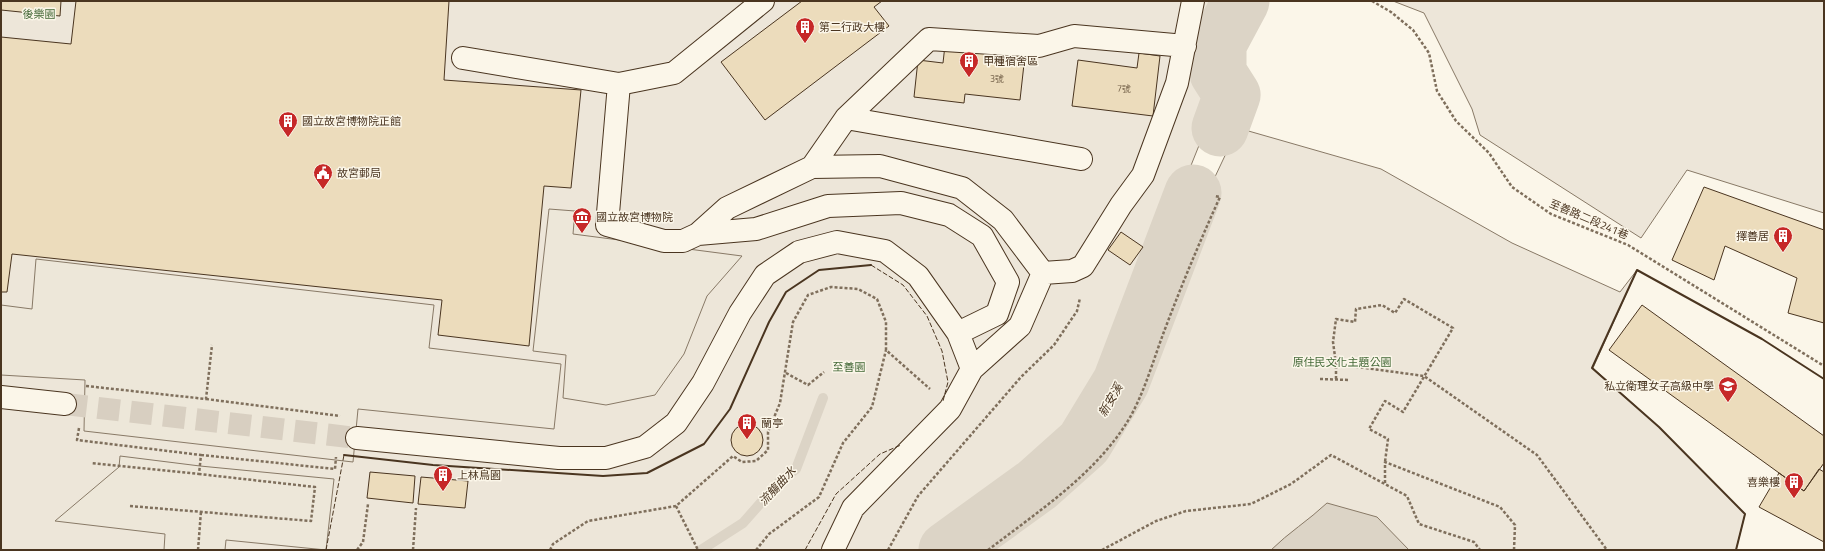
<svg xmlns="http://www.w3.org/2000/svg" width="1825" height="551" font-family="'Titillium Web','Noto Sans TC',sans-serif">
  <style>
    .green { fill: #ede6d9; stroke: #887966 }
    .parking { fill: #ede7d9; stroke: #887966 }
    .water { fill: #dcd4c6; stroke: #887966 }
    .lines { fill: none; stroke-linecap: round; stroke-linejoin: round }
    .stream { stroke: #dcd4c6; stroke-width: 10 }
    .river { stroke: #dcd4c6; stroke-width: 57 }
    .building { fill: #ecdcbc; stroke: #4a3520 }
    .minor-tunnel { stroke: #d8cfc1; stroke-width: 22; stroke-dasharray: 22 11; stroke-linecap: butt }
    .minor-casing { stroke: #4a3520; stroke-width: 24 }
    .path { stroke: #7f6f5c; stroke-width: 2.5; stroke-dasharray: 3 2; stroke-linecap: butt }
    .minor { stroke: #fbf6e9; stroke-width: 22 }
    .fence { stroke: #4a3520; stroke-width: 1; stroke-dasharray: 5 2; stroke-linecap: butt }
    .wall { stroke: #4a3520; stroke-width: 2 }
    .labels { text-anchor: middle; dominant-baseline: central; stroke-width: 3; stroke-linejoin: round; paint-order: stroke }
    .number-label { font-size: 9px; fill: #725f47 }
    .park-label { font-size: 11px; fill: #436837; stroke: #fbf6e9 }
    .poi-label { font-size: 11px; fill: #4a3520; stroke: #fbf6e9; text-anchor: start }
    .street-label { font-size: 11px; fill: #4a3520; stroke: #fbf6e9 }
    .water-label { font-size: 12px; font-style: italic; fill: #4a3520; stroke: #fbf6e9 }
  </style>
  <rect width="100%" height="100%" fill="#fbf6e9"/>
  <!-- green -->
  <path class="green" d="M1,1H1219L1196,68L1214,108L1113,360L1071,428L947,524L925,550H1Z
    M1393,1H1824V213L1687,170L1641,238L1480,135L1472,109L1424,13Z
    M1238,128L1381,169L1512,243L1620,292L1637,270L1593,368L1659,427L1745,514L1736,550H970L986,536L1086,463L1129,396L1189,232Z"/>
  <!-- parking -->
  <path class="parking" d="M549,209L575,211L573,234L742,256L707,296L684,354L655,395L606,405L563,398L566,355L533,351Z
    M36,259L434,305L429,348L561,364L554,429L358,409L353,462L84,431L85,380L1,375V305L32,309Z
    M120,456L200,466L334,479L326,550L226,540L225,550H164L165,534L55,521L119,467Z"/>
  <!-- water -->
  <path class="water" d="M1327,503L1377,517L1409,550H1271C1288,533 1309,520 1327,503Z"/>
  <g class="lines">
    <!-- stream -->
    <path class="stream" d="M701,550L743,523L780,481L796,469L823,398"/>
    <!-- river -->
    <path class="river" d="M1220,128L1232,95L1218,73V44L1241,1
      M947,550L1037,485L1084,443L1121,382L1193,193"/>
  </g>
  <!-- building -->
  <path class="building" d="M1,1H61L60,16L1,10Z
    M76,1H449L444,80L581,90L571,188L544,186L529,346L438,335L442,300L12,254L7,292H1V37L71,44Z
    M802,1H882L874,7L889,26L765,120L721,62Z
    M945,45L1025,55L1020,100L965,94L964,103L914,97L918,60L943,63Z
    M1139,53L1160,56L1153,116L1072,106L1078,60L1137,68Z
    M1704,187L1824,230V323L1788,313L1797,278L1725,246L1714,280L1672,260Z
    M1121,232L1143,247L1130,265L1108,250Z
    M1642,305L1824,436V463L1804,491L1609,350Z
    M731 440a16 16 0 1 1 32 0a16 16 0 1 1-32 0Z
    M1819,469L1824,472V542L1759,507L1779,473L1804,491Z
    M370,472L415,476L413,503L367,498Z
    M421,477L468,481L465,508L418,504Z"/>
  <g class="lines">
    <!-- minor-tunnel -->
    <path class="minor-tunnel" d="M65,404L357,438"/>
    <!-- minor casing -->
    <g class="minor-casing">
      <path id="minor" d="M463,58L619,84L607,225L664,241H683L698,234L727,208L812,167L846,118L929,39L1039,46L1074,36L1185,46
        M619,84L674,73L763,1
        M846,118L1081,159
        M812,167L880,166L962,188L1003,220L1043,273L1020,326L972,369
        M698,234L756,229L828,206L901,203L949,215L982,236L1008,282L997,314L958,333
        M1043,273L1072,271L1083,266L1121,205L1143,175L1177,83L1193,1
        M1,397L65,404
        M357,438L559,458H606L645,447L676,423L703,383L740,313L765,275L799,252L837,242L885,251L918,276L958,333L972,369L950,409L853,508L833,550"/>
    </g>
    <!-- path -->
    <path class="path" d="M1372,1L1391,12L1413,30L1429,53L1437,91L1456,121L1489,153L1512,187L1551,214L1628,245L1824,366
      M1336,364L1424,376L1537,455L1607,550
      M786,373L808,385L824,372
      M1320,379L1349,380
      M1336,379V364L1333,342L1336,319L1355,322L1356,309L1382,305L1395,313L1404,299L1453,328L1403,412L1385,401L1369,429L1388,439L1385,462
      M86,386L206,399L212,345
      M206,399L340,416
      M79,428L77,440L201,455L199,474L91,463
      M201,455L335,469L336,457
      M1385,483V462L1500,507L1515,525L1514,550
      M130,506L311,521L315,487L199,474
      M676,506L698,550
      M198,550L201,511
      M357,550L363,542L368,504
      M413,550L416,508
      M550,550L553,544L588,521L676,506L733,456L742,462L756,461L768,450V432L780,403L793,322L808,295L831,287L858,289L877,299L886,322V350L930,389
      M756,550L769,534L819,497L843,443L872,407L886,350
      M888,550L918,496L1021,377L1054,345L1077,311L1080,298
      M988,550C1036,513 1090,478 1124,427C1143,399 1153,360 1165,329C1182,284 1200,241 1220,197L1215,196
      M1102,550L1156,521L1186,511L1251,504L1291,484L1331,455L1407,496L1419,524L1474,542L1480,550"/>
    <!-- minor -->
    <use href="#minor" class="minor"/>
    <!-- fence -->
    <path class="fence" d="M871,265L903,285L927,316L942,351L948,382L943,401
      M326,550L344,455
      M805,550L836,494L880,454L901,445"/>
    <!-- wall -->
    <path class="wall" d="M344,455L433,465L603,476L647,473L704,444L730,409L769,322L786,292L819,270L871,265
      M1736,550L1745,514L1659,427L1592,368L1637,270L1762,339L1824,379"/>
  </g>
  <!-- icons -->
  <defs>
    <g id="building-pin" transform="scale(1)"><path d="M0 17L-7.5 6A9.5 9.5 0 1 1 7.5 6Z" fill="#c62828" stroke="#fbf6e9"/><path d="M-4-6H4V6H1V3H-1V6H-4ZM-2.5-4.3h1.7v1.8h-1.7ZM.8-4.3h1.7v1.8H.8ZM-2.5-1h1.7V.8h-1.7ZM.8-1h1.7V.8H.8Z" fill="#fff"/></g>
    <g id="civic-pin" transform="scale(1)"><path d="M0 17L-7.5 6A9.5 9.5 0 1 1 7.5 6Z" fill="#c62828" stroke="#fbf6e9"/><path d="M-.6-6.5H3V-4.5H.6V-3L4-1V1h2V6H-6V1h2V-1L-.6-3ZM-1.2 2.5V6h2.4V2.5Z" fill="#fff"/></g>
    <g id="museum-pin" transform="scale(1)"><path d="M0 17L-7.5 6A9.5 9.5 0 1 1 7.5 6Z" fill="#c62828" stroke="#fbf6e9"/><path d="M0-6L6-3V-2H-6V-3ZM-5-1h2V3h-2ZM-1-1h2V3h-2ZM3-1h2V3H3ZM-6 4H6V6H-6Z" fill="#fff"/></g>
    <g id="school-pin" transform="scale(1)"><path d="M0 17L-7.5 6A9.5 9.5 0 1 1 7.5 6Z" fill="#c62828" stroke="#fbf6e9"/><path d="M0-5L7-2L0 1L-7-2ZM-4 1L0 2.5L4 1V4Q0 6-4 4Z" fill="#fff"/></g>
  </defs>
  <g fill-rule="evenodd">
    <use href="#building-pin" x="805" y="27"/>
    <use href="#building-pin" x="969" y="61"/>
    <use href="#building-pin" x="288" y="121"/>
    <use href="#civic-pin" x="323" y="173"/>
    <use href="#museum-pin" x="582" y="217"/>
    <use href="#building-pin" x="1783" y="236"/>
    <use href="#school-pin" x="1728" y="386"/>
    <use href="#building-pin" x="747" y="423"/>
    <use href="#building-pin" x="443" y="475"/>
    <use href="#building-pin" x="1794" y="482"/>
  </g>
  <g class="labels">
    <!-- number labels -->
    <g class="number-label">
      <text x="997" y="78">3號</text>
      <text x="1124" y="88">7號</text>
    </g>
    <!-- park labels -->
    <g class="park-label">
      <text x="39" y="14">後樂園</text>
      <text x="1342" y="362">原住民文化主題公園</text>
      <text x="849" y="367">至善園</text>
    </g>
    <!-- poi labels -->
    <g class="poi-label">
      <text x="819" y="27">第二行政大樓</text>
      <text x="983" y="61">甲種宿舍區</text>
      <text x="302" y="121">國立故宮博物院正館</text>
      <text x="337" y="173">故宮郵局</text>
      <text x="596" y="217">國立故宮博物院</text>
      <text x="1769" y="236" text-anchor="end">擇善居</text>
      <text x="1714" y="386" text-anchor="end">私立衛理女子高級中學</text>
      <text x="761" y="423">蘭亭</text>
      <text x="457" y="475">上林鳥園</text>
      <text x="1780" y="482" text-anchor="end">喜樂樓</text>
    </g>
    <!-- street labels -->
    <g class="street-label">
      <text transform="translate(1589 219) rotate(23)">至善路二段241巷</text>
    </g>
    <!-- water labels -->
    <g class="water-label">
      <text transform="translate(1110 400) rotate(-60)">新安溪</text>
      <text transform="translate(777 486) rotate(-47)">流觴曲水</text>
    </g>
  </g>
  <!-- border -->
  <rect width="1825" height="551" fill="none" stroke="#4a3520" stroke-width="4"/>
</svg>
